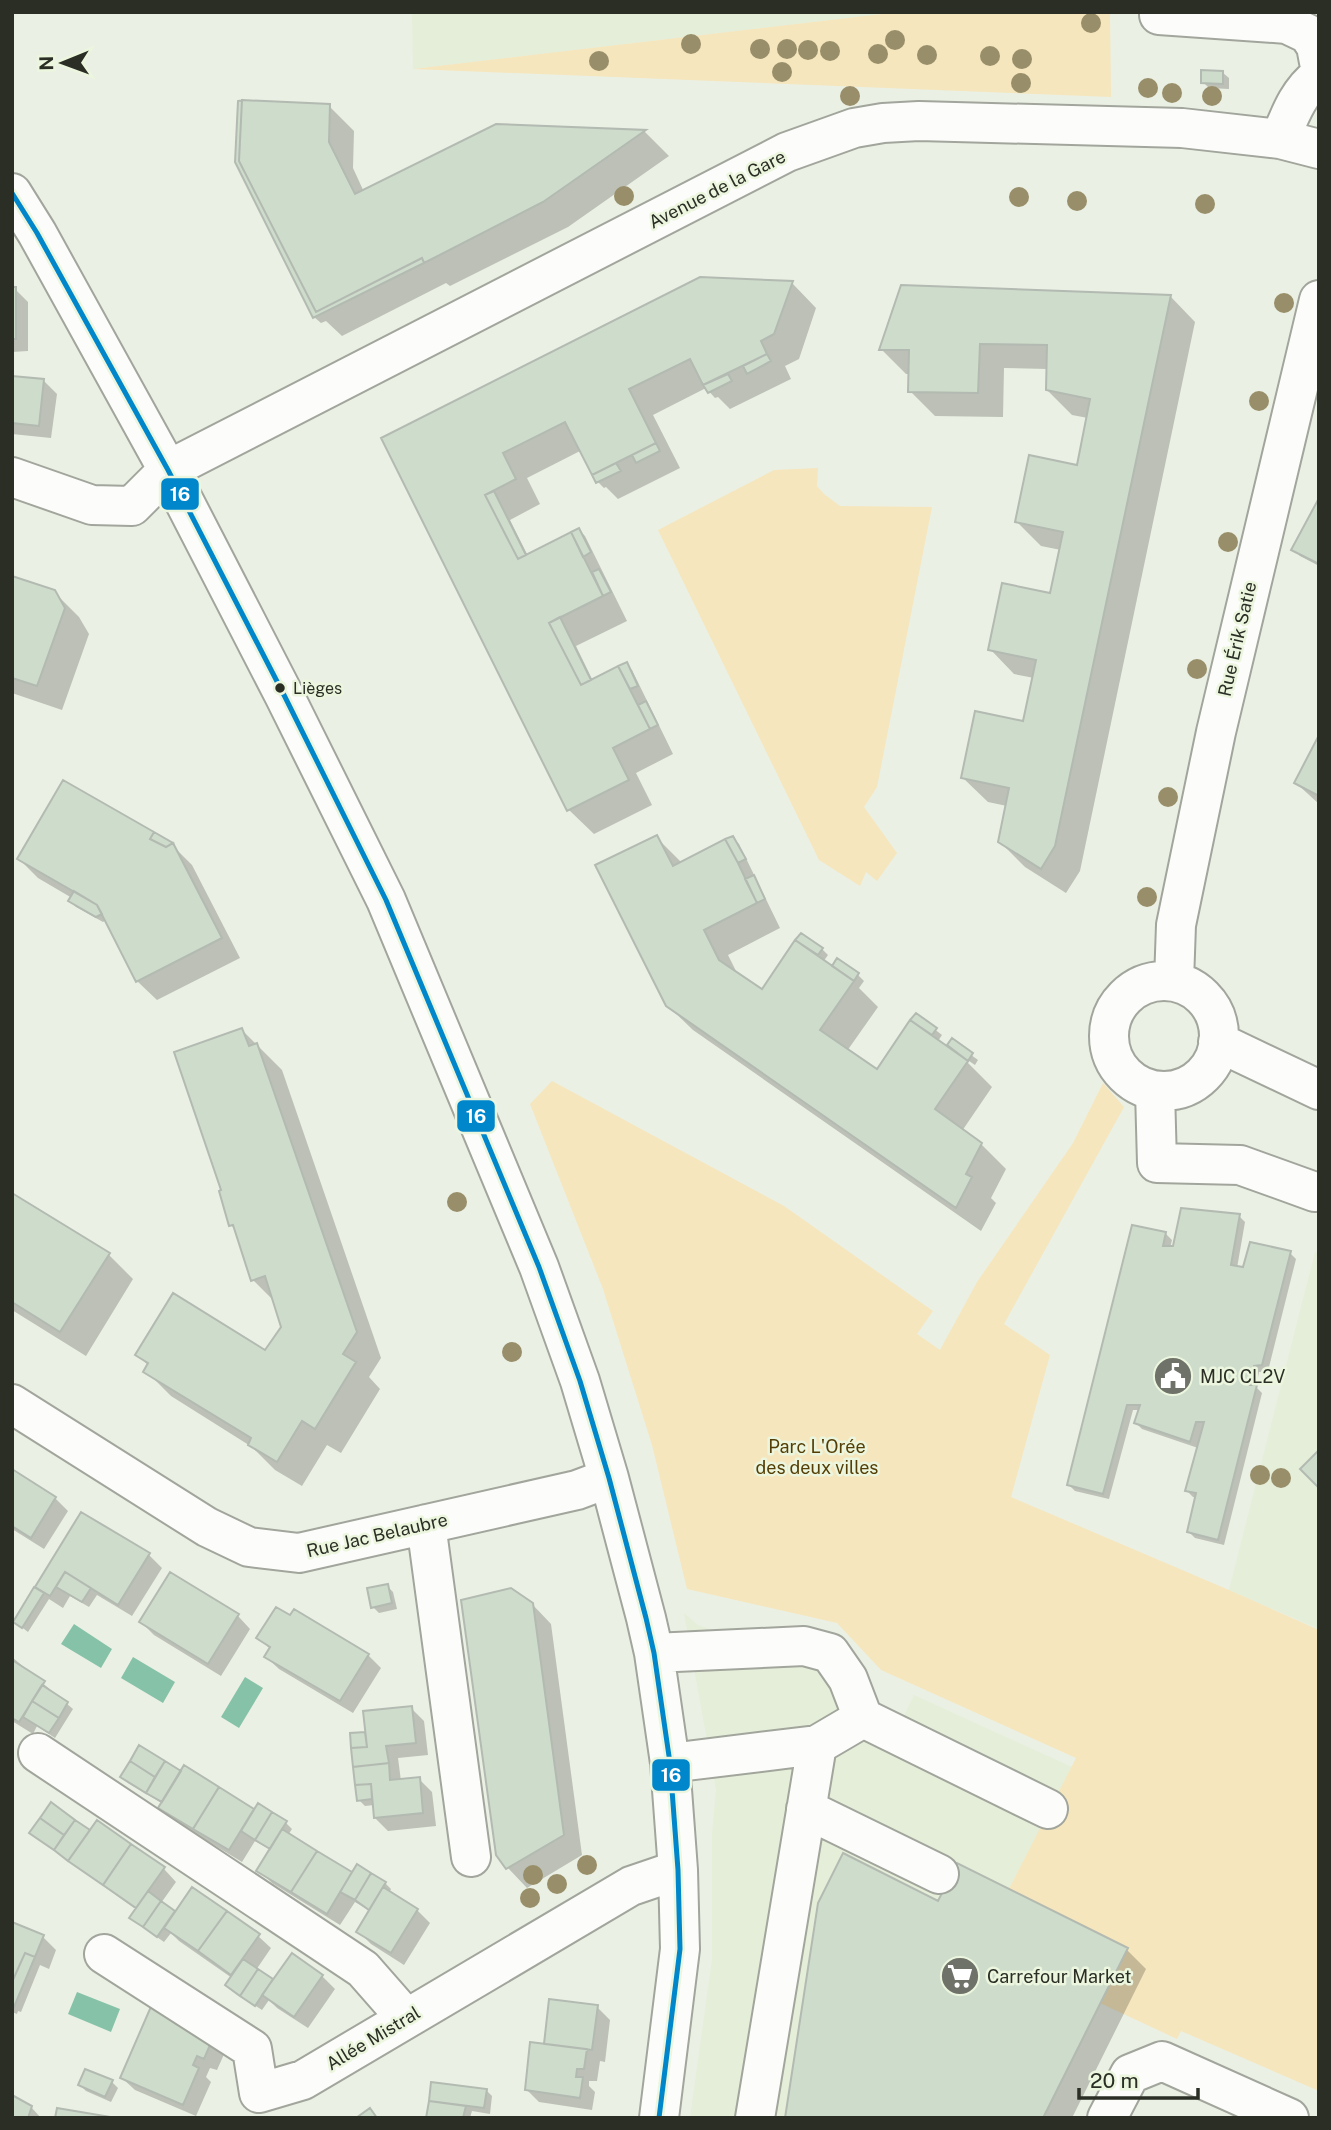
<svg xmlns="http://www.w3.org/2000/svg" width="1331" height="2130" font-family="'Public Sans',sans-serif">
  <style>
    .built { fill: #e5eed8 }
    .green { fill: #f5e6bd }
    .water { fill: #86c2a8 }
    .shadow { fill: #0003 }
    .building { fill: #cedccc; stroke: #b3bab1; stroke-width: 2 }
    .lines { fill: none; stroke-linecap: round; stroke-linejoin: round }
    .minor-casing { stroke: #a1a59c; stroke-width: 42 }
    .minor { stroke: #fcfdfb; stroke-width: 38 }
    .bus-1-casing { stroke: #ecf6de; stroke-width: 10 }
    .bus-1 { stroke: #0086cb; stroke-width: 5 }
    .tree { fill: #988e69 }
    .bus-dot { fill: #2a2e25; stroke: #ecf6de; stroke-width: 2.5 }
    .labels { text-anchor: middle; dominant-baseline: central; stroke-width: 5; stroke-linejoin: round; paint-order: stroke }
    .bus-label { font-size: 16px; fill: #2a2e25; stroke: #ecf6de; text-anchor: start }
    .street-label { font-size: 18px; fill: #2a2e25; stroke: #ecf6de }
    .poi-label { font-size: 18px; fill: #2a2e25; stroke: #ecf6de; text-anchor: start }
    .park-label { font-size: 18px; fill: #543e05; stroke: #ecf6de }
    .line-badge { stroke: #ecf6de; stroke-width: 2.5 }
    .badge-label { font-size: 19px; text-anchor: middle; font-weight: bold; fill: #fff }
  </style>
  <rect width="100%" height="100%" fill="#ebf0e4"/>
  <!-- built -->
  <path class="built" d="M412,12H899L413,69Z
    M1315,1252L1319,1254V1629L1229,1590Z
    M684,1613L698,1625L715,1631L793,1629L870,1684L881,1706L902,1720L914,1695L1072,1767L1009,1889L1128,1948L1043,2118H690L712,1960V1834L716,1790Z"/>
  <!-- green -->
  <path class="green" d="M899,12H1110L1111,97L413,69Z
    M818,468L817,486L824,494L840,506L932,507L877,787L864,807L897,853L877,881L866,872L860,886L819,860L658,530L774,470Z
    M552,1081L784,1206L933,1311L917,1334L940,1350L977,1282L1073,1143L1103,1083L1124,1107L1004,1324L1050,1355L1011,1497L1229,1590L1319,1630V2091L1181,2031L1177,2039L1100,2003L1128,1948L1009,1889L1076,1758L881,1670L837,1623L687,1589L652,1445L603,1289L530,1104Z"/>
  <!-- water -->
  <path class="water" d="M74,1624L112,1649L101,1668L61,1644Z
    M133,1657L175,1682L163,1703L121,1678Z
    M245,1677L263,1688L239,1728L221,1717Z
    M77,1992L120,2009L111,2032L68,2014Z"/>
  <!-- shadow -->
  <path class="shadow" d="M1222,72L1229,78V89L1209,88L1203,82Z
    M329,106L354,131L353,168L364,192L496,126L645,132L669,156L568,227L450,286L446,283L342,336L326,321L321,323L314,317L236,162Z
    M792,283L816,308L799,359L785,366L791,379L730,409L718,397L715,398L706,388L653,415L680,468L618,499L606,487L604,488L598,482L582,450L527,478L540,504L510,520L528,556L579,530L585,536L627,621L576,646L593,681L626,664L632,670L673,754L636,773L652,805L594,834L569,810L383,439Z
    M902,287L1171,297L1195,322L1080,871L1066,893L1025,867L1000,842L1007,806L988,802L963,778L1024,723L1034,678L1014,674L990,649L1051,595L1061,550L1041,546L1016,521L1078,467L1088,418L1072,415L1047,390L1048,369L1004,368L1003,417L935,416L910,391V374H906L881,349Z
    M12,289H15L28,302V351L12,352Z
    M12,378L44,381L57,394L51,438L12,434Z
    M1319,501V566L1300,556L1294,550Z
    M12,578L54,592L79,617L89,634L62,710L12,693Z
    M1319,739V804L1296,783Z
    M656,837L682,863L733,838L739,844L780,928L728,955L738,975L762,992L803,945L798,940L822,949L828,955L823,962L832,968L858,975L864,981L859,988L878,1007L847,1051L877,1072L916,1015L942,1035L938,1041L954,1053L955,1051L949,1045L952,1041L978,1060L975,1065L969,1061L968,1063L992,1087L962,1131L981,1144L1006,1169L991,1198L996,1203L981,1231L693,1030L667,1005Z
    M172,845L192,865L240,958L157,1000L137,981L106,920L103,922L76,907L70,901L72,898L38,878L19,859Z
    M242,1030L282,1070L381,1358L369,1377L380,1389L341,1453L327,1445L302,1486L275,1470L252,1447L171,1396L146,1371L149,1366L137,1355L266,1353L283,1327L275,1302L253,1280L236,1231L231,1225Z
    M12,1195L108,1254L133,1279L86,1356L12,1310Z
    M1239,1216L1245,1222L1237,1268L1244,1270L1290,1253L1296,1259L1268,1371L1259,1372L1256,1387L1262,1393L1224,1545L1195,1538L1189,1532L1197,1498L1193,1497L1187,1491L1198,1448L1142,1429L1136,1423L1140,1410H1133L1109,1499L1075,1491L1069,1485L1133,1228L1166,1234L1172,1240L1170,1248Z
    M12,1472L55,1498L68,1511L44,1549L12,1529Z
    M81,1514L149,1555L162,1568L132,1616L97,1595L89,1607L70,1596L63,1608L49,1599L28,1632L15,1622L43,1593L37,1587Z
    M387,1586L393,1592L397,1609L379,1613L373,1607Z
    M532,1604L551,1624L582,1855L527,1888L508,1868L498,1854Z
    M238,1616L250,1629L221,1676L154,1635L141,1622Z
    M290,1618L368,1655L381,1668L353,1713L279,1669L266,1657L271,1650L259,1638Z
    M12,1657L73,1709L55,1738L37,1726L33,1734L12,1721Z
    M411,1708L424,1721L428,1755L398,1758L401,1781L419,1779L432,1792L436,1826L388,1831L375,1818L374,1805L365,1806L359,1800L352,1735L367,1733Z
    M140,1748L180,1772L255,1812L286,1823L292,1829L288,1835L352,1874L385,1883L391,1889L389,1893L417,1910L430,1923L404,1965L371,1944L358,1931L370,1911L355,1902L340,1925L272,1883L259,1870L271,1850L255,1841L242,1862L173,1820L161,1807L163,1804L128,1783L122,1777Z
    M51,1805L90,1833L164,1869L176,1882L161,1903L176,1914L258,1936L271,1948L256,1970L273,1982L322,1976L335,1989L308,2028L277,2008L269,2000L262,2010L233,1991L232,1978L179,1941L171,1933L164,1942L137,1923L131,1917L137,1910L38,1839Z
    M939,1904L1127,1950L1146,1969L1072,2118H787Z
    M12,1924L43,1937L56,1950L49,1969L40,1965L21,2012L18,2011L17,2014L12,2012Z
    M154,2004L225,2052L217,2070L210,2068L206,2077L211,2082L196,2116L135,2090L122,2078Z
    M597,2007L610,2020L605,2062L600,2061L597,2081H589V2086L595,2092L592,2110L539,2102L526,2089Z
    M112,2082L118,2088L111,2102L86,2091L80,2085Z
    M432,2084L486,2090L492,2096L490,2114L472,2111L470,2118H428Z
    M31,2107L41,2118H12Z"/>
  <!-- building -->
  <path class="building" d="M1201,70L1223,71V84L1201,83Z
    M242,100L330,104L329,142L355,194L496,124L646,130L543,202L424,263L422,258L316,312L239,161Z
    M242,100L239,161L316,312L422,258L424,263L313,318L235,162L238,101Z
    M700,277L793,281L774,334L761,341L767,354L703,385L690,359L629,389L656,443L592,475L565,422L503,453L516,479L485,495L518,559L571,532L603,596L549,623L581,685L618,666L650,729L613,748L629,780L567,811L381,438Z
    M901,285L1171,295L1055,846L1041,869L998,842L1009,788L961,778L975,711L1023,721L1036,660L988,650L1002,583L1050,593L1063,532L1015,522L1029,455L1077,465L1090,399L1046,390L1047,345L980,344L978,393L908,392L909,350H879Z
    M12,287H16V339H12Z
    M767,354L771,361L747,374L743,366Z
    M728,374L732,381L708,393L703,385Z
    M12,376L44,379L39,426L12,423Z
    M656,443L660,451L636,463L632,455Z
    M616,463L621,471L596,483L592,475Z
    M494,491L526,555L518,559L485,495Z
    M1319,498V564L1291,550Z
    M579,528L591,552L583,557L571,532Z
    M599,569L611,592L603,596L592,572Z
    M12,576L55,590L65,608L37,686L12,678Z
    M560,617L591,680L581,685L549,623Z
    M627,662L638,686L630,689L618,666Z
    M646,701L658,725L650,729L638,705Z
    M1319,735V796L1294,783Z
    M63,780L154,832L150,839L166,847L173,843L222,938L136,982L97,905L17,859Z
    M154,832L173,843L166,847L150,839Z
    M657,835L673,866L725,839L738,863L757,903L704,930L719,960L762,989L795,940L854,981L820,1030L877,1069L910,1020L968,1061L935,1109L982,1143L966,1174L972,1177L956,1208L666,1006L595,865Z
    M733,836L746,859L738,863L725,839Z
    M754,875L765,899L757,903L745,879Z
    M74,891L97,905L102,914L96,917L68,901Z
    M801,933L823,948L818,955L795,940Z
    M837,958L859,973L854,981L832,966Z
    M916,1013L937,1028L932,1035L910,1020Z
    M242,1028L249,1046L257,1043L357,1332L343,1354L356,1362L315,1429L302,1421L277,1462L248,1445L251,1438L143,1372L148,1363L135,1355L173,1293L265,1350L281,1327L265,1276L251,1281L233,1225L229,1226L219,1191L221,1190L174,1052Z
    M952,1038L973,1053L968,1061L947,1045Z
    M12,1193L110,1253L60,1332L12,1302Z
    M1181,1208L1240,1214L1231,1265L1243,1267L1250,1242L1291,1251L1262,1365L1254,1366L1250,1385H1257L1218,1540L1187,1532L1196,1493L1185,1491L1204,1422H1196L1190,1442L1134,1423L1140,1405H1127L1103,1494L1067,1485L1132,1225L1166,1232L1163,1246H1173Z
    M1319,1450V1488L1300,1469Z
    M12,1469L56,1497L31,1538L12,1526Z
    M81,1512L150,1553L118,1605L65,1572L50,1596L35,1587Z
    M65,1572L91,1588L82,1602L56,1587Z
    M170,1572L239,1614L208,1664L139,1622Z
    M388,1584L392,1603L371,1608L367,1588Z
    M34,1587L44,1593L22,1628L13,1622Z
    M511,1588L533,1603L564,1835L506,1869L496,1855L461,1600Z
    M276,1607L290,1615L294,1609L369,1654L340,1701L264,1657L270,1647L256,1638Z
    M12,1660L45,1681L19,1722L12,1718Z
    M42,1685L68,1702L59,1718L32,1701Z
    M32,1701L59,1718L49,1733L23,1717Z
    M412,1706L416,1743L386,1746L389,1763L353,1767L351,1748L367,1747L363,1711Z
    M365,1732L367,1747L351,1748L350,1733Z
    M139,1745L165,1761L155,1777L130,1761Z
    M130,1761L155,1777L146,1793L120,1777Z
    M165,1761L181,1771L162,1802L146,1793Z
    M389,1763L390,1780L420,1777L423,1813L374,1818L371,1784L355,1785L353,1767Z
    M184,1765L219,1787L193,1829L158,1808Z
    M371,1784L372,1799L357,1801L355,1785Z
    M219,1787L254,1809L229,1850L193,1829Z
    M51,1802L75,1820L64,1835L40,1818Z
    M258,1803L272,1812L255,1840L241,1831Z
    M272,1812L287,1821L270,1849L255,1840Z
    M40,1818L64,1835L54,1850L29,1833Z
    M75,1820L90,1830L68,1861L54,1850Z
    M97,1820L131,1844L103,1885L68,1861Z
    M282,1829L317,1851L291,1892L256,1871Z
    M131,1844L165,1867L136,1908L103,1885Z
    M317,1851L352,1872L327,1914L291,1892Z
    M843,1853L938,1901L957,1863L1128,1948L1043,2118H785L818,1903Z
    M357,1864L371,1873L355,1900L340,1892Z
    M371,1873L386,1882L369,1910L355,1900Z
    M192,1887L227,1911L198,1951L164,1928Z
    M383,1887L418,1909L391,1953L356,1932Z
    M148,1891L161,1901L143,1927L129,1918Z
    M161,1901L175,1911L157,1937L143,1927Z
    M227,1911L260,1934L231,1975L198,1951Z
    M12,1922L44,1935L35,1957L25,1953L12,1982Z
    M25,1953L35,1957L14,2007L12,2006V1982Z
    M292,1953L323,1975L294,2017L262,1995Z
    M243,1959L258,1969L240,1996L225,1985Z
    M258,1969L273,1979L255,2006L240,1996Z
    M549,1999L598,2005L592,2050L544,2044Z
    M153,2002L213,2038L204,2059L197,2056L193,2065L199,2068L183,2105L120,2078Z
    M530,2042L587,2049L584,2069H577L576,2077H583L580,2098L525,2090Z
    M85,2069L113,2080L105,2097L78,2085Z
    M431,2082L487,2089L484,2108L429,2101Z
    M12,2095L32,2106L28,2118H12Z
    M429,2101L466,2106L463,2118H426Z
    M57,2108L111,2117V2118H55Z
    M370,2108L377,2118H356Z"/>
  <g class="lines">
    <!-- minor casing -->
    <g class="minor-casing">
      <path id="minor" d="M1159,15L1287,24L1308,34L1316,46L1319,62
        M1280,139C1290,115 1298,92 1319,76
        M12,193L37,233L168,470L284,695L386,900L539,1267L580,1381L609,1478L646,1618L654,1653L670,1763L678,1870L680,1949L659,2118
        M12,477L92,505L132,506L168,470L787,152L854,128L883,123L919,121L1182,128L1280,139L1319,149
        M1174,981L1176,925L1216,732L1319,300
        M1109 1036a55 55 0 1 1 110 0a55 55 0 1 1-110 0Z
        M1218,1042L1319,1090
        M1155,1091L1157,1163L1240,1165L1315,1192
        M12,1404L207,1527L249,1547L299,1553L577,1490L609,1478
        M426,1524L471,1857
        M654,1653L804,1646L830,1653L848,1679L863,1718L817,1745L670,1763
        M863,1718L1048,1809
        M38,1753L363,1969L406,2018
        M806,1809L939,1874
        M104,1954L252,2049L259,2093L303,2080L631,1886L678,1870
        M755,2118L817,1745
        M1107,2118L1130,2074L1162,2061L1289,2118"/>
    </g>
    <!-- minor -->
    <use href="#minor" class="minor"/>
    <!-- bus-1 casing -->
    <g class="bus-1-casing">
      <path id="bus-1" d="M12,193L37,233L168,470L284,695L386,900L539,1267L580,1381L609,1478L646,1618L654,1653L670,1763L678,1870L680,1949L659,2118"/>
    </g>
    <!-- bus-1 -->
    <use href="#bus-1" class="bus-1"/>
  </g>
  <!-- trees -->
  <g class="tree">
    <circle cx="1091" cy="23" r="10"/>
    <circle cx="895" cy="40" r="10"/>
    <circle cx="691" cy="44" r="10"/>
    <circle cx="760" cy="49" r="10"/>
    <circle cx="787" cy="49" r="10"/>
    <circle cx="808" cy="50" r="10"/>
    <circle cx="830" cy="51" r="10"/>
    <circle cx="878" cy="54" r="10"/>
    <circle cx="927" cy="55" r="10"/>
    <circle cx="990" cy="56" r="10"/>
    <circle cx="1022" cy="59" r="10"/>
    <circle cx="599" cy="61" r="10"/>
    <circle cx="782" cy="72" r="10"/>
    <circle cx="1021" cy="83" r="10"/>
    <circle cx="1148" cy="88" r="10"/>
    <circle cx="1172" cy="93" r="10"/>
    <circle cx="850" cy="96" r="10"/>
    <circle cx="1212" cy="96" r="10"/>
    <circle cx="624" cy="196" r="10"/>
    <circle cx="1019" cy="197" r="10"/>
    <circle cx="1077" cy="201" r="10"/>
    <circle cx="1205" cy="204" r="10"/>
    <circle cx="1284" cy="303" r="10"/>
    <circle cx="1259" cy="401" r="10"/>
    <circle cx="1228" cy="542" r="10"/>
    <circle cx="1197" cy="669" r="10"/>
    <circle cx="1168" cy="797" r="10"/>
    <circle cx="1147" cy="897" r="10"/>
    <circle cx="457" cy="1202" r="10"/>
    <circle cx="512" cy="1352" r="10"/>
    <circle cx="1260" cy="1475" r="10"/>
    <circle cx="1281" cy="1478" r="10"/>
    <circle cx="587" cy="1865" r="10"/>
    <circle cx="533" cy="1875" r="10"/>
    <circle cx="557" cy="1884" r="10"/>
    <circle cx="530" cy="1898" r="10"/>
  </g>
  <!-- icons -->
  <defs>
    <g id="civic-disc" transform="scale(2.0125)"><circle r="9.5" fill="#6e7268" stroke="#ecf6de"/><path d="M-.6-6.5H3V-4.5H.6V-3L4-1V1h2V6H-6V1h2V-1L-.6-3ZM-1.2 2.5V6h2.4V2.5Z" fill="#fff"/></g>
    <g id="supermarket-disc" transform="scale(2.0125)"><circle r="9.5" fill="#6e7268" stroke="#ecf6de"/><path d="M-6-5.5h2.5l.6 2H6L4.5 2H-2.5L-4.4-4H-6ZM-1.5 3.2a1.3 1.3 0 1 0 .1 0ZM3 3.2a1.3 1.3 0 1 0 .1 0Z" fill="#fff"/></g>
  </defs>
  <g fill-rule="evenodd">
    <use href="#civic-disc" x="1173" y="1376"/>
    <use href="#supermarket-disc" x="960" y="1976"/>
  </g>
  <!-- markers -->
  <circle class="bus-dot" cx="280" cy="688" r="6"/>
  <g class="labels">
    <!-- bus labels -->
    <g class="bus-label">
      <text x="293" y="688">Lièges</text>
    </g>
    <!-- street labels -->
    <g class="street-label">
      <text transform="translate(717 189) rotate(-27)">Avenue de la Gare</text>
      <text transform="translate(1237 639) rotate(-77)">Rue Érik Satie</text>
      <text transform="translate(377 1535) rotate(-13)">Rue Jac Belaubre</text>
      <text transform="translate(373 2038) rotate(-31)">Allée Mistral</text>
    </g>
    <!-- poi labels -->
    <g class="poi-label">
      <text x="1200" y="1376">MJC CL2V</text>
      <text x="987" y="1976">Carrefour Market</text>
    </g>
    <!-- park labels -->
    <g class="park-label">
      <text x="817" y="1446">Parc L'Orée<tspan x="817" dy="21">des deux villes</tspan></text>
    </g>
  </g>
  <g class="line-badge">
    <rect x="160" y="477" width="40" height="34" rx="7" fill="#0086cb"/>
    <rect x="456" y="1099" width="40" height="34" rx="7" fill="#0086cb"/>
    <rect x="651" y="1758" width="40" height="34" rx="7" fill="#0086cb"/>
  </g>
  <g class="badge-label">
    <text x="180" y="501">16</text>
    <text x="476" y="1123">16</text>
    <text x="671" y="1782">16</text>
  </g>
  <!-- border -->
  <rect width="1331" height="2130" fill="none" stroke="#2a2e25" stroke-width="28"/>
  <!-- north arrow -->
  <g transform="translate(63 63) rotate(269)" stroke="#ecf6de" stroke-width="5" paint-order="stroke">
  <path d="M0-5L12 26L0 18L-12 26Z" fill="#2a2e25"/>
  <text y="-10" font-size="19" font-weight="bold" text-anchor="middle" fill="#2a2e25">N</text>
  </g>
  <!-- scale -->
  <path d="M1079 2088v10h119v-10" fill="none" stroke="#2a2e25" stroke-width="3.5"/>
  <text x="1090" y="2088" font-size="21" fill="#2a2e25" stroke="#ecf6de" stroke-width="5" paint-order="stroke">20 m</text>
</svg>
